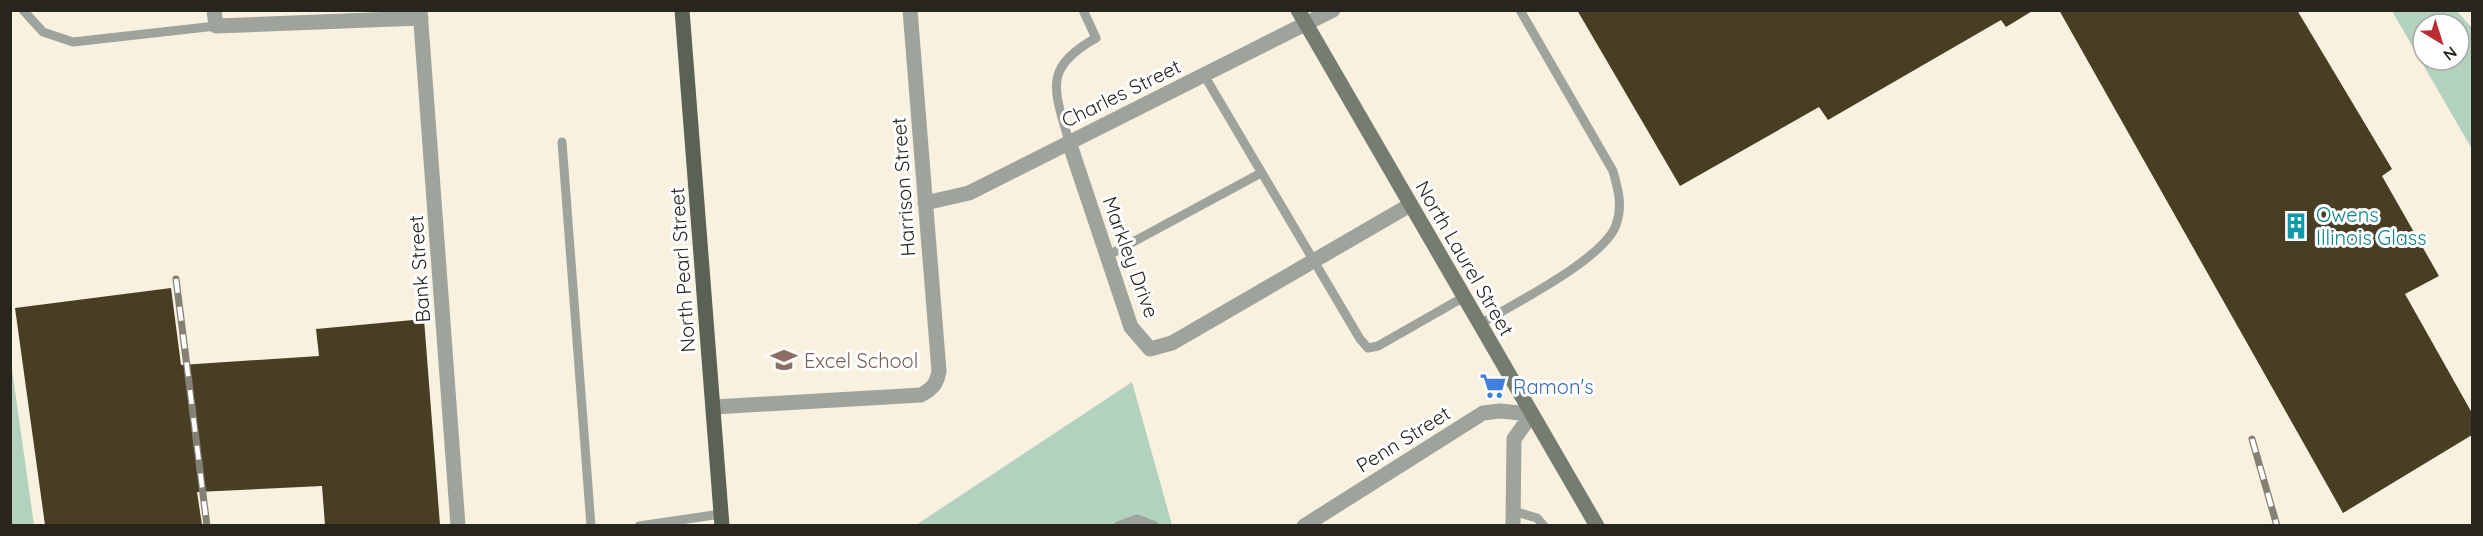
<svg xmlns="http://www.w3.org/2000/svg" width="2483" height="536" font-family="Quicksand,sans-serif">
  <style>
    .green { fill: #b2d1be; fill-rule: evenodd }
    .building { fill: #483e24 }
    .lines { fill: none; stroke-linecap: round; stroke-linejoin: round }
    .lane { stroke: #9ea39b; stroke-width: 9 }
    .street { stroke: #9ea39b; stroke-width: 15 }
    .secondary { stroke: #757d72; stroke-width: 15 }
    .primary { stroke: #596255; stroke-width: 15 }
    .rail-casing { stroke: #858074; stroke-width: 7 }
    .rail { stroke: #fff; stroke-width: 4.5; stroke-dasharray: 14; stroke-linecap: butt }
    .labels { text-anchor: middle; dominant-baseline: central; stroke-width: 6; stroke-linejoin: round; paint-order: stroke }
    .street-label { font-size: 20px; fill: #28251e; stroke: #fff }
    .culture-label { font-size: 20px; fill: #0d838f; stroke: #fff; text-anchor: start }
    .education-label { font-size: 20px; fill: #785e54; stroke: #fff; text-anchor: start }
    .shop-label { font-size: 20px; fill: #366cbe; stroke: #fff; text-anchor: start }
  </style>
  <rect width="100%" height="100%" fill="#f9f1df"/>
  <!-- green -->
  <path class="green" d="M2392,11H2457L2472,28V149ZM2423,24H2459V60H2423Z
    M10,362H11L34,525H11Z
    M1132,382L1172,525H916Z"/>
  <!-- building -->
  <path class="building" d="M1577,10H2034L2006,27L2001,20L1828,120L1819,107L1680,186Z
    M2059,10H2297L2392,169L2382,176L2439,276L2405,294L2472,413V435L2343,513Z
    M171,288L181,365L319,356L316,329L424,319L440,525H325L322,486L197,492L202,525H45L15,308Z"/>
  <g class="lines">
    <!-- lane -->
    <path class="lane" d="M23,10L43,32L73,42L216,26
      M1204,75L1360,339L1368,348L1378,346L1464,297
      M562,142L591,526
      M1069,142C1055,90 1041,69 1096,38L1083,10
      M1107,256L1261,173
      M1480,324C1512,305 1604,259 1616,225C1623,206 1618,189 1613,171L1520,10
      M1513,511L1537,518L1544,526
      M639,526L721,514
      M1118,526L1137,519L1155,526"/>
    <!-- street -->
    <path class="street" d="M214,10L216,26L421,18
      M420,10L458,526
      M1069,142L1131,327L1150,349L1172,343L1410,205
      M925,203L969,193L1333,10
      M714,407L921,395C932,389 937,384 939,371L910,10
      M1304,526L1483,413L1500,411L1532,414L1514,439L1513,526"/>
    <!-- secondary -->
    <path class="secondary" d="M1298,10L1597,526"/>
    <!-- primary -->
    <path class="primary" d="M682,10L722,526"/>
    <!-- rail casing -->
    <g class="rail-casing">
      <path id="rail" d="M176,279L207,526
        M2252,439L2277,526"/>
    </g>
    <!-- rail -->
    <use href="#rail" class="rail"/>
  </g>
  <!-- icons -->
  <defs>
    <g id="building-bare" transform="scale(2.07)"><path d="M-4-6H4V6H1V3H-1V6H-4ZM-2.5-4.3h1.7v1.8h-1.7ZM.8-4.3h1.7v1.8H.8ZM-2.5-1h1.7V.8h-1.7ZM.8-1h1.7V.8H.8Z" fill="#0f9aa8" stroke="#fff" stroke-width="2.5" paint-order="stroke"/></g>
    <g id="school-bare" transform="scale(2.07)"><path d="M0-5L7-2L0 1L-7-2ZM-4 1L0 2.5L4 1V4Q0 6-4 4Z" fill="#8d6e63" stroke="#fff" stroke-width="2.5" paint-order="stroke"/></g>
    <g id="supermarket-bare" transform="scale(2.07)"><path d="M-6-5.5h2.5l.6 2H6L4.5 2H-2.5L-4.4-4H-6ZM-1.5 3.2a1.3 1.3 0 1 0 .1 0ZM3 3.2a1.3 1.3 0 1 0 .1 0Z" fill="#3f7fe0" stroke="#fff" stroke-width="2.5" paint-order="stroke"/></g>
  </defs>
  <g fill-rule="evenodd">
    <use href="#building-bare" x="2296" y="226"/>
    <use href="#school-bare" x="784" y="360"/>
    <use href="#supermarket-bare" x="1493" y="386"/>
  </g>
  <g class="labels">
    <!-- street labels -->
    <g class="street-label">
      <text transform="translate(1121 93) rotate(-26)">Charles Street</text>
      <text transform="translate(903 187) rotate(-94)">Harrison Street</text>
      <text transform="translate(1131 257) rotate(70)">Markley Drive</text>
      <text transform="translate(1465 258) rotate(60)">North Laurel Street</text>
      <text transform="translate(419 269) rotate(-94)">Bank Street</text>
      <text transform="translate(682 270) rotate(-94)">North Pearl Street</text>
      <text transform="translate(1403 439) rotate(-32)">Penn Street</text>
    </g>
    <!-- culture labels -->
    <g class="culture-label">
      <text x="2316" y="214">Owens<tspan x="2316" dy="23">Illinois Glass</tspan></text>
    </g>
    <!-- education labels -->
    <g class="education-label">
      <text x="804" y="360">Excel School</text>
    </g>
    <!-- shop labels -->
    <g class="shop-label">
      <text x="1513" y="386">Ramon's</text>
    </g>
  </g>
  <!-- border -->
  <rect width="2483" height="536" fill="none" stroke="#28251e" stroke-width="24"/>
  <!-- north arrow -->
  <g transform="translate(2441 42) rotate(142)"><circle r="28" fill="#ffffff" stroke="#a9a8a5" stroke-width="1.5"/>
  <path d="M0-4.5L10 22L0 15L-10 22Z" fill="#bc2c34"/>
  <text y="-9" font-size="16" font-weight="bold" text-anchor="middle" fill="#28251e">N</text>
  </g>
</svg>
